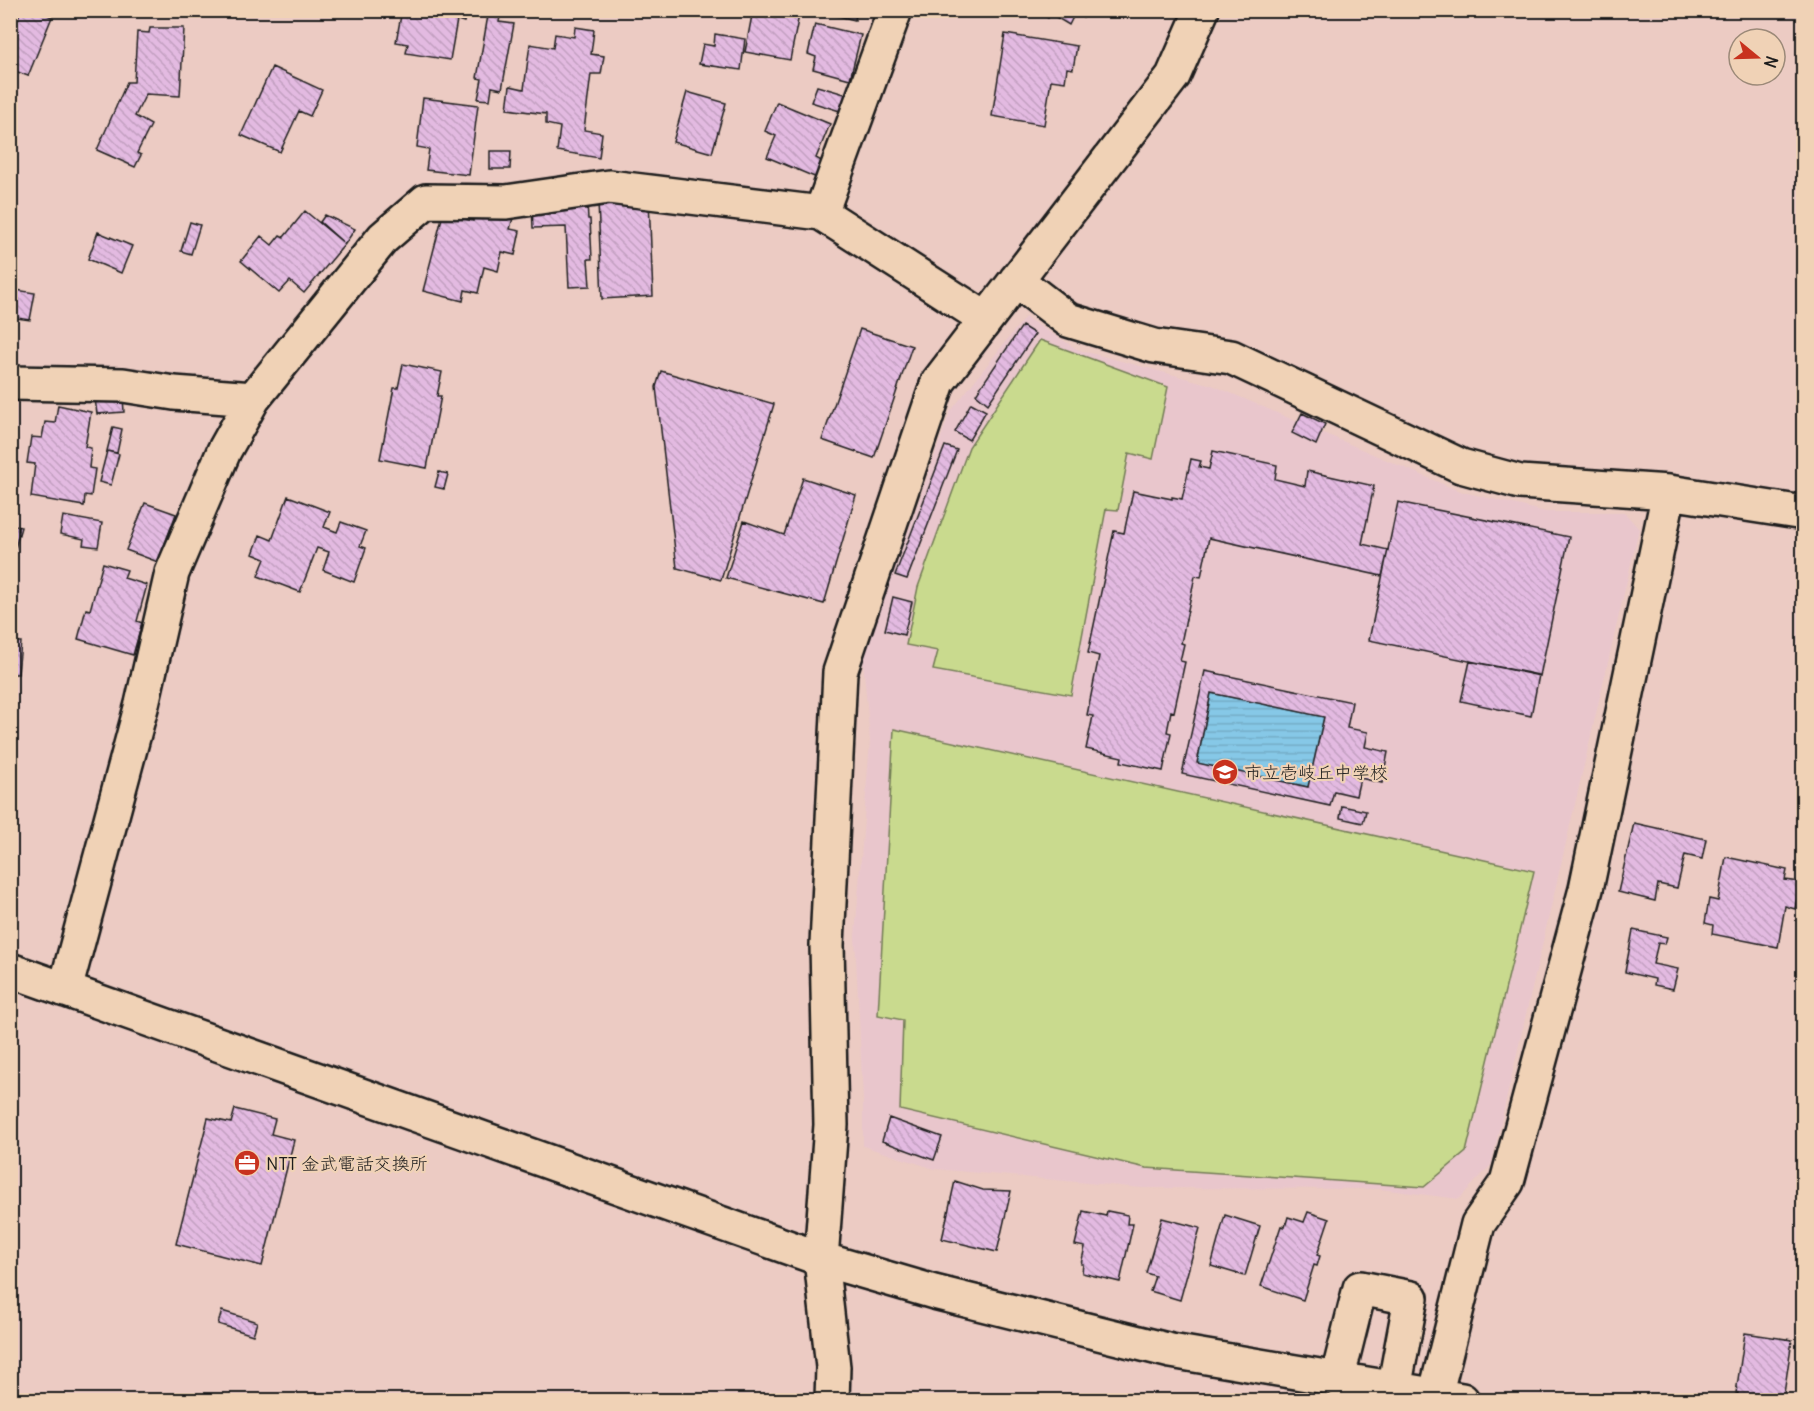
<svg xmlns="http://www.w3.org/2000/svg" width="1814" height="1411" font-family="Delius,'Klee One',sans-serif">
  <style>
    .built { fill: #e9c6cc }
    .grass { fill: #c9da8e; stroke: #727b55; stroke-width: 1.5 }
    .water { fill: url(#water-rules); stroke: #5c8396; stroke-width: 1.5 }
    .building { fill: url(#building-back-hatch); stroke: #1c1c1c; stroke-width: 1.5; fill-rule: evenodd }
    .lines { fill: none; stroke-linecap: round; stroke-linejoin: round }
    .minor-casing { stroke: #1c1c1c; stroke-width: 38 }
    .minor { stroke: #f0d2b6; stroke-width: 33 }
    .labels { text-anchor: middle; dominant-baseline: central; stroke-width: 4.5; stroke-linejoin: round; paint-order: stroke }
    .poi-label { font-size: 18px; fill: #1c1c1c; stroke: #f0d2b6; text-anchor: start }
  </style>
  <defs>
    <pattern id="water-rules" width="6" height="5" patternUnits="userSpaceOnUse" patternTransform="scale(1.5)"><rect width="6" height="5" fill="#86c8e7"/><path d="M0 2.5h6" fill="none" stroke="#73abc6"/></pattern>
    <pattern id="building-back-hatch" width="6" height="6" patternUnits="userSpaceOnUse" patternTransform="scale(1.5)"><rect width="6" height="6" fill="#e3bae1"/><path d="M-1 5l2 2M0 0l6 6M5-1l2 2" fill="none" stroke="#c29fc0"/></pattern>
  </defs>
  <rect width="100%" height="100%" fill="#eccbc3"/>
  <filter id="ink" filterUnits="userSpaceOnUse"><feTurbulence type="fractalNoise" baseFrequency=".0167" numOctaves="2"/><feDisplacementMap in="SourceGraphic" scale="12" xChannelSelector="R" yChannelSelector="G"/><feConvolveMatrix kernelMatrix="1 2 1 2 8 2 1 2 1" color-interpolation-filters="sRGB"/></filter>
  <g filter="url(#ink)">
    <!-- built -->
    <path class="built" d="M1025,317L1079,350L1212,385L1459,491L1546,512H1624L1639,529L1491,1165L1459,1199L1380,1189L1142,1188L935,1169L863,1146V1100L855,937L870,741L863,659L950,412Z"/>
    <!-- grass -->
    <path class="grass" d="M1040,340L1168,387L1153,459L1129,453L1118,510L1106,509L1071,695L933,670L938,651L906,645L918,587L969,447Z
      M894,729L1534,871L1466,1152L1424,1187L1146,1168L900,1110L903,1020L878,1015Z"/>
    <!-- water -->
    <path class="water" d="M1211,693L1324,717L1308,787L1197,763Z"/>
    <!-- building -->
    <path class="building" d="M21,10H35L52,17L28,76L10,69V21L16,23Z
      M402,10H466L464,22L457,20L450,60L406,53L408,44L396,42Z
      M489,10H501L499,22L514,24L502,89L492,87L490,100L478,99L482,79L477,78Z
      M753,10H800L790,60L745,52Z
      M830,10H857L855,20L830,14Z
      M1035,10H1087L1083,18L1075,13L1069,25L1051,14L1048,18Z
      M815,24L861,35L850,79L813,69L816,57L808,54Z
      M575,27L594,30L591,54L604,56L601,74H591L584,130L602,133L599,158L557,151L560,127L546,124V114L507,109L510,86L524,89L530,44L553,48L555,34L574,37Z
      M150,28H184L180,96L146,94L135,116L151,125L137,153L141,155L135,167L97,150L127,82H134L137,32L149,33Z
      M715,34L745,39L741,70L699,64L703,44L714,46Z
      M1005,34L1077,46L1073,69L1067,68L1065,82L1051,80L1044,125L992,116Z
      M272,67L322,90L310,116L299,111L280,152L241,135Z
      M817,86L848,95L843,112L811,102Z
      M687,92L726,103L712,153L673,142Z
      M423,98L478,105L469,175L426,170L429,149L417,147Z
      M777,102L830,124L816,158L823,162L817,178L767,157L776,136L765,131Z
      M490,151H511L510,169H490Z
      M649,199L653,296L602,299L598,201Z
      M477,204L514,214L510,229L520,231L515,255L502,252L498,271L484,267L478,293L465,290L463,301L423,291L443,214L473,221Z
      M587,204L588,219H590L592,259H588L590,286L569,287L566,227L533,228L532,206Z
      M305,211L345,244L304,293L290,281L279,293L241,261L261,236L272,245L280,235L284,237Z
      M325,215L355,229L345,244L320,222Z
      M190,222L200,225L191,254L181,251Z
      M98,232L132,246L121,273L88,259Z
      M10,289L35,293L30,320L10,317Z
      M1022,326L1035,334L988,404L976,394Z
      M860,329L912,346L874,458L822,440Z
      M403,364L442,372L437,396H441L427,468L380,459L394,388H398Z
      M661,371L774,404L721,580L677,568L656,387Z
      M123,397L124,412L97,414L95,398Z
      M971,403L986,411L969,440L955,432Z
      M58,405L91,412L85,447L91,448L89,468L95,469L91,496L85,495L84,506L31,497L35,464L27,463L31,437L42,438L45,422L55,423Z
      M1302,413L1325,424L1316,445L1292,433Z
      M113,427L122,429L117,453L107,451Z
      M945,446L957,450L907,579L895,575Z
      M107,451L119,454L111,485L99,482Z
      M1213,451L1277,465L1275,479L1305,486L1307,471L1374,486L1362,544L1388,550L1382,576L1209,538L1201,577L1195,576L1181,643L1184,644L1180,661L1185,662L1174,712L1171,711L1167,732L1171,733L1163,771L1121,762L1122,757L1086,749L1093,716L1087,715L1099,656L1088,653L1114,531L1124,533L1133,491L1172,499V497L1182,499L1191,459L1201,461L1199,467L1209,469Z
      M439,472L448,474L444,489L435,487Z
      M803,478L856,495L824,604L726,578L744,521L784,535Z
      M288,496L330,512L324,527L337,532L341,522L366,531L360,546L366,548L354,582L323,570L329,552L317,548L300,592L258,576L265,559L253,554L260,535L272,540Z
      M1398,502L1569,537L1540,676L1369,640Z
      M145,503L176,514L158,562L126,550Z
      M63,516L102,523L98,547L83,545L84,539L60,534Z
      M10,525L21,527L10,566Z
      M103,563L127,570L124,578L147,585L137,621L142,623L133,655L78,639L86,609L90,610Z
      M893,597L912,602L904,635L885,630Z
      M10,642H21L18,674H10Z
      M1470,661L1539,675L1531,716L1461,701Z
      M1205,671L1352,702L1347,728L1368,732L1365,747L1388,752L1382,783L1360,778L1356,796L1334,791L1330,806L1182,774ZM1211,693L1324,717L1308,787L1197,763Z
      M1342,806L1366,811L1363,823L1340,818Z
      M1634,823L1706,839L1702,859L1685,855L1677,888L1658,884L1655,901L1618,892Z
      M1726,857L1787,870L1785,880L1800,882L1795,909L1785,906L1778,947L1712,934L1713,925L1705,923L1709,899L1718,901Z
      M1633,930L1667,937L1665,944L1658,943L1653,964L1678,969L1673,989L1654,985L1655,979L1625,972Z
      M235,1109L275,1119L271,1134L294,1140L262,1266L176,1244L208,1118L231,1123Z
      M889,1118L942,1137L934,1160L882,1141Z
      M955,1181L983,1190L1011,1191L997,1252L942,1239Z
      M1083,1211L1106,1216L1107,1211L1128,1215L1127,1224H1133L1120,1282L1082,1273L1083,1264H1081L1085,1247L1075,1245Z
      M1308,1212L1329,1219L1317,1255L1320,1256L1317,1266L1314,1265L1303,1300L1261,1286L1281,1226L1285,1227L1288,1217L1304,1222Z
      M1225,1215L1260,1226L1245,1276L1211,1266Z
      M1162,1218L1200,1228L1180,1300L1150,1291L1155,1276L1146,1273Z
      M222,1311L257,1322L253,1335L218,1324Z
      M1745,1333L1792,1340L1783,1400L1773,1398L1772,1400H1759L1737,1397L1738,1393H1736Z"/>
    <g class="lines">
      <!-- minor casing -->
      <g class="minor-casing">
        <path id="minor" d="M821,213L895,10
          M1016,280L1068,320L1154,346L1231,357L1461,466L1520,482L1669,492L1804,513
          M10,383L123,385L174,393L253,399
          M10,970L821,1259L934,1292L1171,1351L1462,1400
          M65,990L142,704L172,573L224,451L253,399L383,238L426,201L506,202L609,187L821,213L986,319
          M1337,1380L1360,1288L1411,1298L1394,1389
          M1435,1396L1478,1224L1507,1182L1586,889L1669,492
          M832,1400L833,1367L821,1259L831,1125L827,945L840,672L938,382L1173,76L1202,10"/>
      </g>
      <!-- minor -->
      <use href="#minor" class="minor"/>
    </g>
  </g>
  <!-- icons -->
  <defs>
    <g id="school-disc" transform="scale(1.35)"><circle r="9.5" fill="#c8321e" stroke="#f0d2b6"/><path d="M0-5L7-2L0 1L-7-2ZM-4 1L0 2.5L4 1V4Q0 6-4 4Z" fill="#fff"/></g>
    <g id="office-disc" transform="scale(1.35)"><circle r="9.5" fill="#c8321e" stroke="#f0d2b6"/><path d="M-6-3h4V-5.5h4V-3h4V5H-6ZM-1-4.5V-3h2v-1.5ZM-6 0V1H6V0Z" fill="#fff"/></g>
  </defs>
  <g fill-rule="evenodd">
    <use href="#school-disc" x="1225" y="772"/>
    <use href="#office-disc" x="247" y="1163"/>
  </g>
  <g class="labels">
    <!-- poi labels -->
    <g class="poi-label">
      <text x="1244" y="772">市立壱岐丘中学校</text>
      <text x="266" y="1163">NTT 金武電話交換所</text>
    </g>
  </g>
  <!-- margin -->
  <rect width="1814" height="1411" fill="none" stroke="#f0d2b6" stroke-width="36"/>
  <rect x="18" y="18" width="1778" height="1375" fill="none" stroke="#1c1c1c" stroke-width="2" filter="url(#ink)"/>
  <!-- north arrow -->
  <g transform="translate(1757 57) rotate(109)"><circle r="28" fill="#f0d2b6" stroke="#9b8978" stroke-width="1.5"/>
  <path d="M0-4.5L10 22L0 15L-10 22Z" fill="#c8321e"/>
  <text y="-9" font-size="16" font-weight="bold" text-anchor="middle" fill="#1c1c1c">N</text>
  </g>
</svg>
